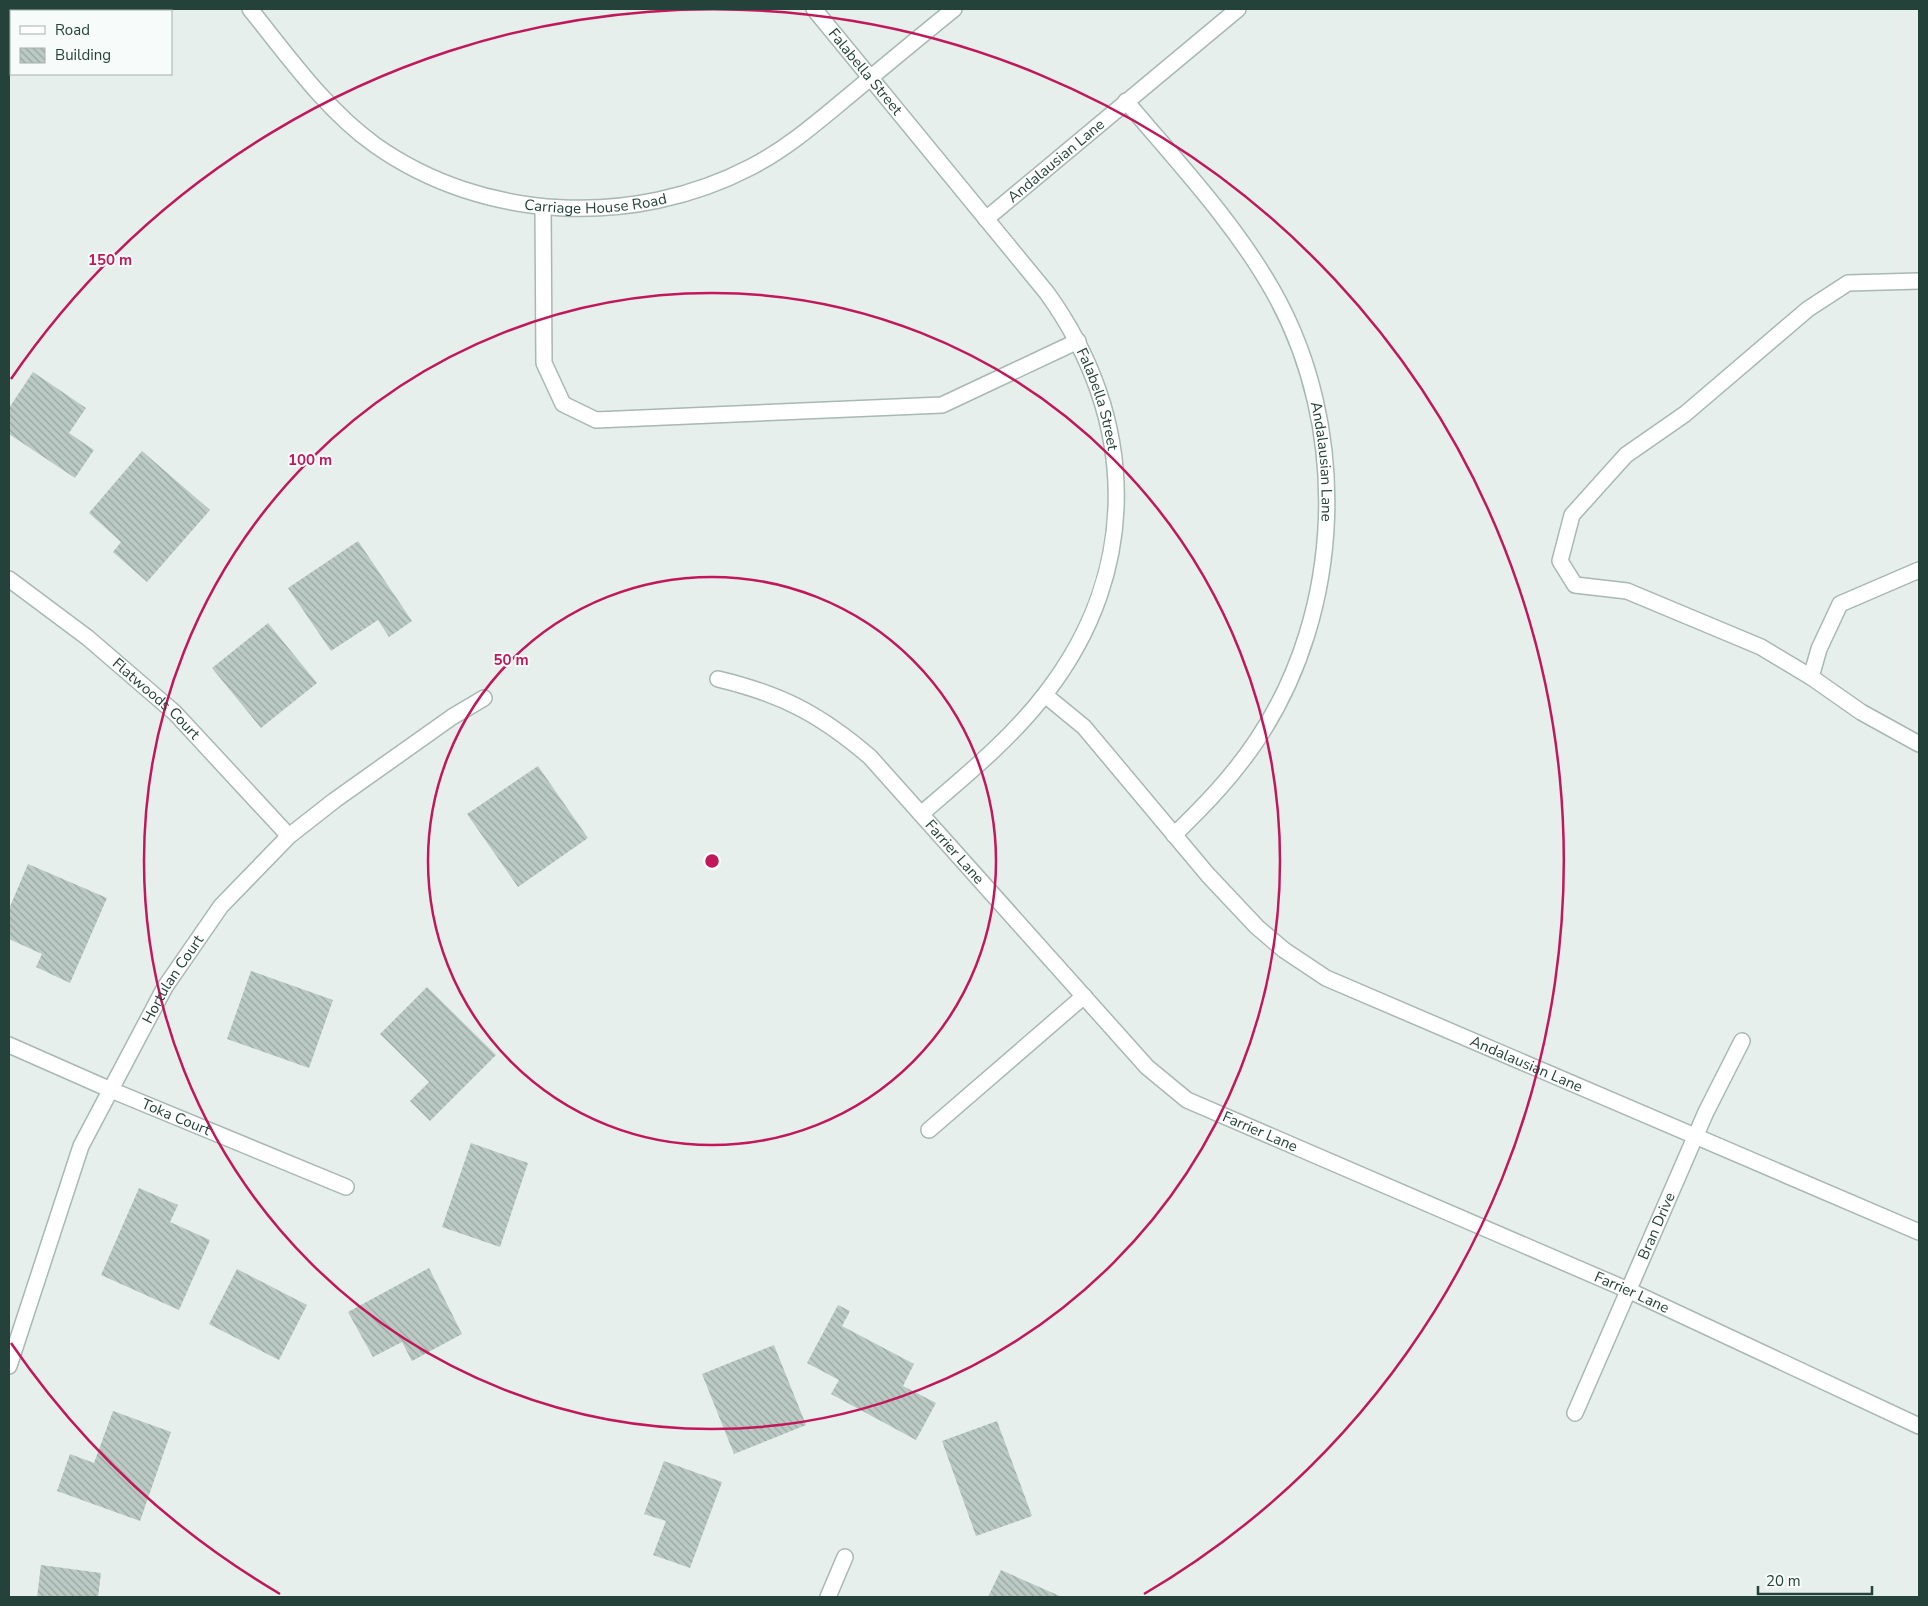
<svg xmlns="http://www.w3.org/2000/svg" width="1928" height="1606" font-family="'Nunito Sans',sans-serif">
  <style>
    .building { fill: url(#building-back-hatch) }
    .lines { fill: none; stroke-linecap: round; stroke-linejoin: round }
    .minor-casing { stroke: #a8b8b2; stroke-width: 18 }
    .minor { stroke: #fff; stroke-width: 15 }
    .ring { fill: none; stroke: #c2185b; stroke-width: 2.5 }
    .labels { text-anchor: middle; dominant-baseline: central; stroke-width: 4; stroke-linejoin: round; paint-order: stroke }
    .street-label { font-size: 15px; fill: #24423a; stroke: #f7fbf9 }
    .centre { fill: #c2185b; stroke: #f7fbf9; stroke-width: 2.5 }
    .ring-label { font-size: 15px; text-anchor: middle; font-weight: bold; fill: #c2185b; stroke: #f7fbf9; stroke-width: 4; stroke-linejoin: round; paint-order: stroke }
  </style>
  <defs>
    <pattern id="building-back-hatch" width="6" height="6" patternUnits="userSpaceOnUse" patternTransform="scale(1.25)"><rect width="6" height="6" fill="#bbcac4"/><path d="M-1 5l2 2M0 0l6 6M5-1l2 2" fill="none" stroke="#98a6a0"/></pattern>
  </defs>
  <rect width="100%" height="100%" fill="#e6efeb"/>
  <!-- building -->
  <path class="building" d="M33,372L86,408L69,433L94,450L75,478L9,434V408Z
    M142,451L210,510L147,582L113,552L121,542L89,513Z
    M358,541L412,621L389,637L378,620L331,651L288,588Z
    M268,623L317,683L261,728L212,668Z
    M538,766L588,838L518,887L467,814Z
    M28,864L107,898L70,983L36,967L42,954L9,939V909Z
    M251,971L333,1000L309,1068L227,1039Z
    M427,987L496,1055L430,1121L410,1101L429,1082L380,1034Z
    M471,1143L528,1163L500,1247L442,1227Z
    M139,1188L178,1205L170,1222L210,1240L179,1310L101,1275Z
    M429,1268L462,1334L412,1361L402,1342L373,1357L348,1312Z
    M237,1269L307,1305L279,1360L209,1324Z
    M838,1305L850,1311L842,1326L914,1364L903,1386L936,1403L916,1440L831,1394L839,1380L807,1363Z
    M774,1345L806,1425L734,1454L702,1374Z
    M113,1411L171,1432L140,1521L57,1491L70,1454L94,1463Z
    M997,1421L1032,1516L976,1536L942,1441Z
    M664,1461L722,1482L690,1568L653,1555L666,1521L644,1514Z
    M41,1565L101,1573L98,1597H37Z
    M1001,1570L1062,1597H988Z"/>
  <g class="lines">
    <!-- minor casing -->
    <g class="minor-casing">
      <g id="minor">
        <path id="s1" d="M250,9C288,56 325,109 375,145C484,222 634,228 751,167C790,147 823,117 856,90C889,62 921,36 954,9"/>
        <path id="s2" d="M814,9L1047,293C1137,418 1142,569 1046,693C1012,738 964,777 921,814"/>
        <path id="s3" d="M1126,101C1177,162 1234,222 1273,291C1350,427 1344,610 1257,740C1233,776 1205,805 1174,835"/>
        <path d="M543,207L544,363L563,404L596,420L942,405L1078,341"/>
        <path id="s4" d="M986,219L1238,9"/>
        <path d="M1919,570L1840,604L1819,649L1811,677L1861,712L1919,744"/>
        <path id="s5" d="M9,579L88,638L175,713L289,836"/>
        <path d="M1811,677L1761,647L1627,591L1575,585L1560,561L1572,515L1626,455L1685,414L1808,309L1848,283L1919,281"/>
        <path id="s6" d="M718,679C781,694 820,714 870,757L1147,1067L1187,1100L1628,1290L1919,1426"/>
        <path id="s7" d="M1045,695L1084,727L1208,875L1257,927L1284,950L1326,978L1919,1232"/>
        <path id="s8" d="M9,1045L111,1090L346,1187"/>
        <path d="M929,1130L1084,996"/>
        <path id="s9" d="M9,1366L81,1146L165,987L221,906L289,836L335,800L452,717L484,698"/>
        <path id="s10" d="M1575,1413L1706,1112L1742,1041"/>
        <path d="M828,1597L845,1557"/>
      </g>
    </g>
    <!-- minor -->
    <use href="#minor" class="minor"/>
  </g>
  <!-- distance rings -->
  <g class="ring">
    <circle cx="712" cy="861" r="284"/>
    <circle cx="712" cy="861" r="568"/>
    <path d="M280 1594A851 851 0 0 1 11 1343M11 379A851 851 0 1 1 1144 1594"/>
  </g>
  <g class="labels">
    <!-- street labels -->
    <g class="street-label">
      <text stroke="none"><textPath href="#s2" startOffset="81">Falabella Street</textPath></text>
      <text stroke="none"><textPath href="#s4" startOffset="91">Andalausian Lane</textPath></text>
      <text stroke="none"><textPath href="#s1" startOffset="419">Carriage House Road</textPath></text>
      <text stroke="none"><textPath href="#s2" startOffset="486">Falabella Street</textPath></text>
      <text stroke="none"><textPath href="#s3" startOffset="420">Andalausian Lane</textPath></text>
      <text stroke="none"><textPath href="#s5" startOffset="190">Flatwoods Court</textPath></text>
      <text stroke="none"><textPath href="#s6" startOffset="300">Farrier Lane</textPath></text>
      <text stroke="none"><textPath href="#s9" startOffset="422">Hortulan Court</textPath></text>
      <text stroke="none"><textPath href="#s7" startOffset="619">Andalausian Lane</textPath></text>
      <text stroke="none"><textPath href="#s8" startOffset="182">Toka Court</textPath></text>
      <text stroke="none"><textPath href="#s6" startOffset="720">Farrier Lane</textPath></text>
      <text stroke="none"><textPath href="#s10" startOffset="204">Bran Drive</textPath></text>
      <text stroke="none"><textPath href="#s6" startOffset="1125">Farrier Lane</textPath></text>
    </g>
  </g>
  <circle cx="712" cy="861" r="8" class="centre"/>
  <g class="ring-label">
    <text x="110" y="265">150 m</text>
    <text x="310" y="465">100 m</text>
    <text x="511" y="665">50 m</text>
  </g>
  <!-- border -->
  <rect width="1928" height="1606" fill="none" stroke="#24423a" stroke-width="20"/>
  <!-- legend -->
  <rect x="10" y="10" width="162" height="65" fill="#f7fbf9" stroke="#a3b1ad"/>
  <rect x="20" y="26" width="25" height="8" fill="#ffffff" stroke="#a3b1ad"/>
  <text x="55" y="35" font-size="15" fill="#24423a">Road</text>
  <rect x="20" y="48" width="25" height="15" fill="url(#building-back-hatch)" stroke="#a3b1ad"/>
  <text x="55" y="60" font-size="15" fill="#24423a">Building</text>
  <!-- scale -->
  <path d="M1758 1586v8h114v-8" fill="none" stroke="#24423a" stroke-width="2.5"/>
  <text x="1766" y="1586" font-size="15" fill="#24423a" stroke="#f7fbf9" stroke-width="4" paint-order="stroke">20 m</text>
</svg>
